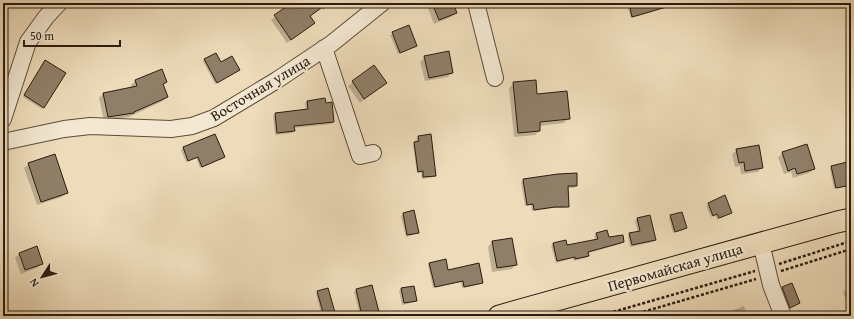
<svg xmlns="http://www.w3.org/2000/svg" width="854" height="319" font-family="'Gentium Book Plus',serif">
  <style>
    .shadow { fill: #0003 }
    .building { fill: #907f68; stroke: #2c1c10 }
    .lines { fill: none; stroke-linecap: round; stroke-linejoin: round }
    .minor-casing { stroke: #5c4c3a; stroke-width: 18 }
    .major-casing { stroke: #2c1c10; stroke-width: 23 }
    .path { stroke: #2c1c10; stroke-width: 2.5; stroke-dasharray: 3 2; stroke-linecap: butt }
    .minor { stroke: #f3e8d2; stroke-width: 16 }
    .major { stroke: #eddbb9; stroke-width: 21 }
    .labels { text-anchor: middle; dominant-baseline: central; stroke-width: 4; stroke-linejoin: round; paint-order: stroke }
    .street-label { font-size: 15px; fill: #2c1c10; stroke: #f3e8d2 }
  </style>
  <rect width="100%" height="100%" fill="#eddbb9"/>
  <filter id="stains"><feTurbulence type="fractalNoise" baseFrequency=".005" numOctaves="4"/><feColorMatrix values="0 0 0 0 .2 0 0 0 0 .09 0 0 0 0 .02 0 0 0 .5 -.17"/></filter>
  <radialGradient id="worn" r=".72"><stop offset=".6" stop-color="#630" stop-opacity="0"/><stop offset="1" stop-color="#630" stop-opacity=".3"/></radialGradient>
  <!-- shadow -->
  <path class="shadow" d="M293,3H332L323,10L322,8L309,17L313,23L287,43L271,20Z
    M433,3H452L456,13L451,17L434,24L428,8Z
    M626,3H652L654,10L652,12L631,18Z
    M408,27L416,46L398,54L390,35Z
    M425,57L452,72L448,77L425,81L420,62Z
    M205,59L221,63L238,70L215,84L203,61Z
    M43,64V107L42,109L23,97Z
    M374,66L381,87L360,103L348,86Z
    M135,81H166L162,85L167,97L163,101L129,117L104,121L99,98L103,94L132,88L131,85Z
    M514,83L536,95L568,119L564,123L539,126V131L535,135L514,137L509,88Z
    M307,101L333,122L331,124L293,128L294,131L292,133L275,135L273,116L275,114L306,110L305,104Z
    M215,135L224,157L222,159L200,168L196,158L186,162L181,150L183,148Z
    M418,137L435,175L433,177L422,179L421,172L417,173L413,145L417,142L416,139Z
    M737,150L762,167L758,172L741,174L740,166L735,167L732,154Z
    M783,153L814,169L809,173L793,178L791,172L784,174L778,157Z
    M29,164L67,193L62,197L37,205L24,168Z
    M851,164V186L834,189L830,169L832,167Z
    M558,175L576,186L574,188H567L568,206L566,208H552L532,211L531,205L525,206L521,182L523,180Z
    M725,197L731,213L717,220L715,215L711,217L706,206Z
    M403,214L418,232L416,234L406,237L401,216Z
    M671,216L686,228L684,230L673,233L669,218Z
    M637,219L655,240L653,242L630,247L628,236L630,234L638,233L635,221Z
    M596,234L623,242L621,244L588,253V256L586,258L573,261V258L556,263L551,246L553,244L565,241L566,246L596,241L594,236Z
    M511,239L516,264L512,269L492,272L488,247L492,242Z
    M36,248L42,263L37,268L21,274L15,258L19,254Z
    M430,263L447,271L482,282L480,284L462,288L461,282L433,288L428,265Z
    M372,286L378,312L376,314L368,316H360L354,292L356,290Z
    M851,286V314L843,292L847,288Z
    M413,287L416,300L414,302L402,305L399,291L401,289Z
    M783,288L799,303L787,308L781,290Z
    M318,292L335,316H322L316,294Z
    M744,306L747,315L751,314L752,316H723L726,313Z"/>
  <!-- building -->
  <path class="building" d="M292,3H328L310,16L315,23L291,40L274,15Z
    M432,3H453L457,13L439,20Z
    M629,3H670V6L632,17Z
    M409,25L417,46L400,53L392,32Z
    M449,51L453,73L429,78L424,56Z
    M216,53L221,62L232,56L240,70L217,83L204,59Z
    M45,60L66,73L44,108L24,95Z
    M374,65L387,83L364,99L352,81Z
    M162,69L167,82L163,84L168,97L134,112V113L108,117L103,93L137,86L135,80Z
    M536,80L537,94L567,91L570,119L540,122V131L518,133L513,82Z
    M325,98L326,103L332,102L334,122L294,126L295,131L277,133L275,113L308,109L307,101Z
    M215,134L225,157L202,167L198,157L188,161L183,147Z
    M431,134L436,176L423,177V171L418,172L414,142L419,141L418,136Z
    M807,144L815,169L797,174L795,168L788,171L782,152Z
    M759,145L763,168L745,171L744,162L739,163L736,149Z
    M55,154L68,193L41,202L28,163Z
    M851,161V185L836,188L831,166Z
    M577,173V186H568L569,207H555L534,210L533,204L527,205L523,179L558,174Z
    M725,195L732,213L719,218L717,214L713,216L708,203Z
    M414,210L419,233L407,235L403,213Z
    M682,212L687,228L675,232L670,215Z
    M650,215L656,240L632,245L629,233L640,231L637,218Z
    M607,230L609,237L623,235L624,242L588,252L589,256L575,259V257L557,261L553,243L566,240L567,245L598,239L596,233Z
    M512,238L517,265L497,268L492,241Z
    M37,246L43,264L25,270L19,253Z
    M446,259L448,270L479,263L483,283L464,287L463,281L435,287L429,263Z
    M792,283L800,303L790,308L782,287Z
    M372,285L379,312L362,316L356,289Z
    M414,286L417,301L404,303L401,288Z
    M328,288L336,316H324L317,291Z"/>
  <g class="lines">
    <!-- minor casing -->
    <g class="minor-casing">
      <path id="minor" d="M476,3L495,78
        M324,48L360,156L373,153
        M3,119L28,42L46,17L59,3
        M3,142L64,129L90,126L171,129L192,126L214,118L277,80L331,44L382,3
        M761,243L771,285L783,316"/>
    </g>
    <!-- major casing -->
    <g class="major-casing">
      <path id="major" d="M499,316L837,222L851,219"/>
    </g>
    <!-- path -->
    <path class="path" d="M779,264L851,241
      M781,271L851,249
      M599,316L755,271
      M629,316L756,279"/>
    <!-- minor -->
    <use href="#minor" class="minor"/>
    <!-- major -->
    <use href="#major" class="major"/>
  </g>
  <g class="labels">
    <!-- street labels -->
    <g class="street-label">
      <text transform="translate(260 88) rotate(-31)">Восточная улица</text>
      <text transform="translate(675 267) rotate(-16)">Первомайская улица</text>
    </g>
  </g>
  <!-- margin -->
  <rect width="854" height="319" fill="none" stroke="#eddbb9" stroke-width="16"/>
  <rect x="4" y="4" width="846" height="311" fill="none" stroke="#2c1c10" stroke-width="2"/>
  <rect x="8" y="8" width="838" height="303" fill="none" stroke="#2c1c10"/>
  <!-- north arrow -->
  <g transform="translate(42 277) rotate(234)" stroke="#f3e8d2" stroke-width="3" paint-order="stroke">
  <path d="M0-3L7 15L0 10L-7 15Z" fill="#2c1c10"/>
  <text y="-6" font-size="11" font-weight="bold" text-anchor="middle" fill="#2c1c10">N</text>
  </g>
  <!-- scale -->
  <path d="M24 40v6h96v-6" fill="none" stroke="#2c1c10" stroke-width="2"/>
  <text x="30" y="40" font-size="12" fill="#2c1c10" stroke="#f3e8d2" stroke-width="3" paint-order="stroke">50 m</text>
  <rect width="100%" height="100%" filter="url(#stains)"/>
  <rect width="100%" height="100%" fill="url(#worn)"/>
</svg>
